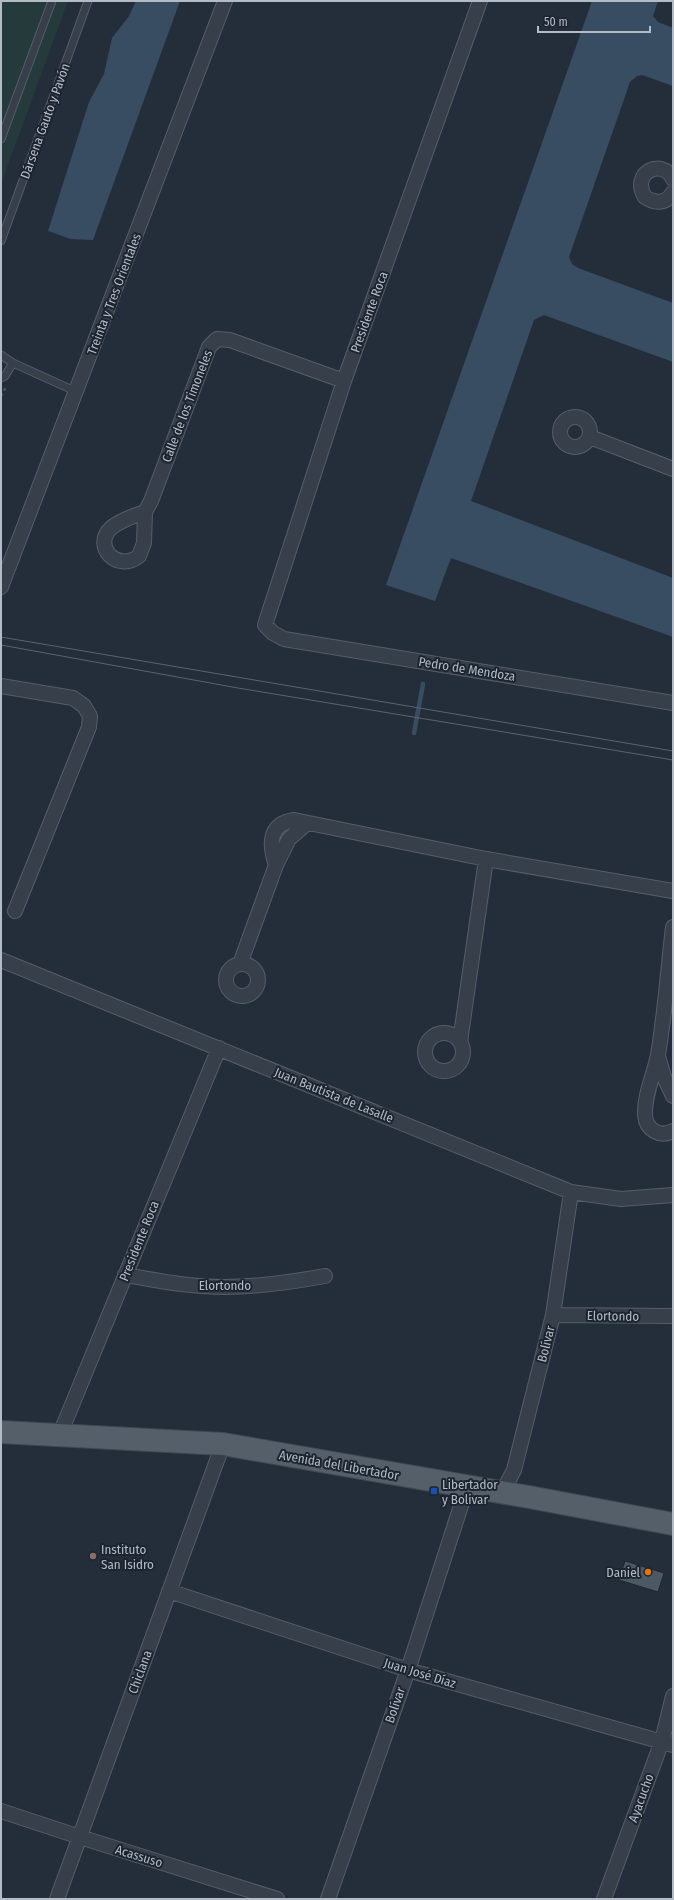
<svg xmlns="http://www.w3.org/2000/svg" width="674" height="1900" font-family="'Fira Sans Condensed',sans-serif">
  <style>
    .green { fill: #253a3b }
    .water { fill: #394d62 }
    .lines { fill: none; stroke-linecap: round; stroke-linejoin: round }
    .stream { stroke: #394d62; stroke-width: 4.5 }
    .building { fill: #4c5965; stroke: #1e2731 }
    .service-casing { stroke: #555e68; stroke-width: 9 }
    .minor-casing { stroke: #555e68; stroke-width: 16 }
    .primary-casing { stroke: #404953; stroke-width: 24 }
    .path { stroke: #435758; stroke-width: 2.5; stroke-dasharray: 3 3; stroke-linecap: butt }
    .service { stroke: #37404a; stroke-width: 7 }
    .minor { stroke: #37404a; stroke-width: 14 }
    .primary { stroke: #555f6a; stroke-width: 22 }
    .tram { stroke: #596471; stroke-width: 1 }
    .transit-dot { fill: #1a4fb4; stroke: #1c252f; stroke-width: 1.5 }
    .education-dot { fill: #8d6e63; stroke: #1c252f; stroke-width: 1.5 }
    .food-dot { fill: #e8710a; stroke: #1c252f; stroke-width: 1.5 }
    .labels { text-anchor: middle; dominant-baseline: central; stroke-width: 4; stroke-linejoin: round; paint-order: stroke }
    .street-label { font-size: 13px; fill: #b2bbc6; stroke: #1c252f }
    .poi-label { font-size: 13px; fill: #b2bbc6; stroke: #1c252f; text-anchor: start }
  </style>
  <rect width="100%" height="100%" fill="#232e3a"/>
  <!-- green -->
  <path class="green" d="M1,1H68L1,184Z"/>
  <!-- water -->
  <path class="water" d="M136,1H180L93,240L71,239L48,231L89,102L104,74L112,38L129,16Z
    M592,1H658L653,16L658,22L673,28V86L642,75L637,76L630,82L569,257L572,264L578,268L673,303V362L544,315L534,320L471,501L673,578V637L451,558L435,601L386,585Z"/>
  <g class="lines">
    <!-- stream -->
    <path class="stream" d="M414,733L423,684"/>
  </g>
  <!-- building -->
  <path class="building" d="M625,1561L664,1573L658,1592L619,1580Z"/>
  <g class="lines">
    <!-- service casing -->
    <g class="service-casing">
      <path id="service" d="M1,139L52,1
        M1,241L88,1
        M1,355L13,363L77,392
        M1,378L5,376L13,363"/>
    </g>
    <!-- minor casing -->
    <g class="minor-casing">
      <path id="minor" d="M480,1L344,381L265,625L273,633L284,639L673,703
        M673,179C662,157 630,173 645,197C655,204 667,204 673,192
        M560 432a15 15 0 1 1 30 0a15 15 0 1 1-30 0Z
        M590,437L673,469
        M145,512L151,501L209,347L217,339L230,340L344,381
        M145,512L144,543L139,556C117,573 92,546 111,528C120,520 134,516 145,512Z
        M1,587L225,1
        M1,686L73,698L84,706L90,716L89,727L15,911
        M276,865C269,845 268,824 294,820L486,859L673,891
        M673,927C668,969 665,1013 658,1055C654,1075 644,1095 645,1115C646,1130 660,1138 673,1131
        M1,960L571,1192L621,1199L673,1195
        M226 980a16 16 0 1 1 32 0a16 16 0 1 1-32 0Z
        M240,964L276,865L289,839L306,824
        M425 1052a19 19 0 1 1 38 0a19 19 0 1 1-38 0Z
        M460,1042L486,859
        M658,1056L664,1077L673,1096
        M125,1275C159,1281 191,1287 225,1287C259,1287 292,1282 325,1276
        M553,1315L673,1316
        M60,1434L219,1048
        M502,1493L514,1470L553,1315L571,1192
        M169,1591L408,1670L673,1745
        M1,1811L80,1837L277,1899
        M57,1899L223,1444
        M328,1899L408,1670L467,1487
        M604,1899L662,1741L673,1696"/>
    </g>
    <!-- primary casing -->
    <g class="primary-casing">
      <path id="primary" d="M1,1432L223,1444L529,1497L673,1524"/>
    </g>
    <!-- path -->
    <path class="path" d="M1,396L6,387"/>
    <!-- service -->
    <use href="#service" class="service"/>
    <!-- minor -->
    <use href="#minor" class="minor"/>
    <!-- primary -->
    <use href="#primary" class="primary"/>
    <!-- tram -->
    <path class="tram" d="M1,637L673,751
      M1,645L238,688L673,760"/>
  </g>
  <!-- markers -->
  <rect class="transit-dot" x="430" y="1487" width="8" height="8" rx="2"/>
  <circle class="education-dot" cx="93" cy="1556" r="4"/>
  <circle class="food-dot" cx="648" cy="1572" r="4"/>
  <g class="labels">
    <!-- street labels -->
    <g class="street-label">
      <text transform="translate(45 121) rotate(-70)">Dársena Gauto y Pavón</text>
      <text transform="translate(114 294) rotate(-69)">Treinta y Tres Orientales</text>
      <text transform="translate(369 312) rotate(-70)">Presidente Roca</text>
      <text transform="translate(187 406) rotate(-69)">Calle de los Timoneles</text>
      <text transform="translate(467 669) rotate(9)">Pedro de Mendoza</text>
      <text transform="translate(334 1095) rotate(22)">Juan Bautista de Lasalle</text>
      <text transform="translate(139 1241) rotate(-68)">Presidente Roca</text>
      <text x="225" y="1285">Elortondo</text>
      <text transform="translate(613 1316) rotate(1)">Elortondo</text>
      <text transform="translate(546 1344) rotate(-76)">Bolívar</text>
      <text transform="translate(339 1465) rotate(10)">Avenida del Libertador</text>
      <text transform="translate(140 1672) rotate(-70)">Chiclana</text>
      <text transform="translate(420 1673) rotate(17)">Juan José Díaz</text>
      <text transform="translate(395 1705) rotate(-71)">Bolívar</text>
      <text transform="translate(641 1798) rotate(-70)">Ayacucho</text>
      <text transform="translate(139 1856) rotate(17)">Acassuso</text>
    </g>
    <!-- poi labels -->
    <g class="poi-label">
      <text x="442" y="1484">Libertador<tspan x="442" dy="15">y Bolivar</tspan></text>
      <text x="101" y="1549">Instituto<tspan x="101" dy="15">San Isidro</tspan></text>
      <text x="640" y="1572" text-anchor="end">Daniel</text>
    </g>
  </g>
  <!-- border -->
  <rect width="674" height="1900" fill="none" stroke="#b2bbc6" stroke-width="4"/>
  <!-- scale -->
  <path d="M538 26v6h112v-6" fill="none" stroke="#b2bbc6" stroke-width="2"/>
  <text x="544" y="26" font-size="12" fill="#b2bbc6" stroke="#1c252f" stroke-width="3" paint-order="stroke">50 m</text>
</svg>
